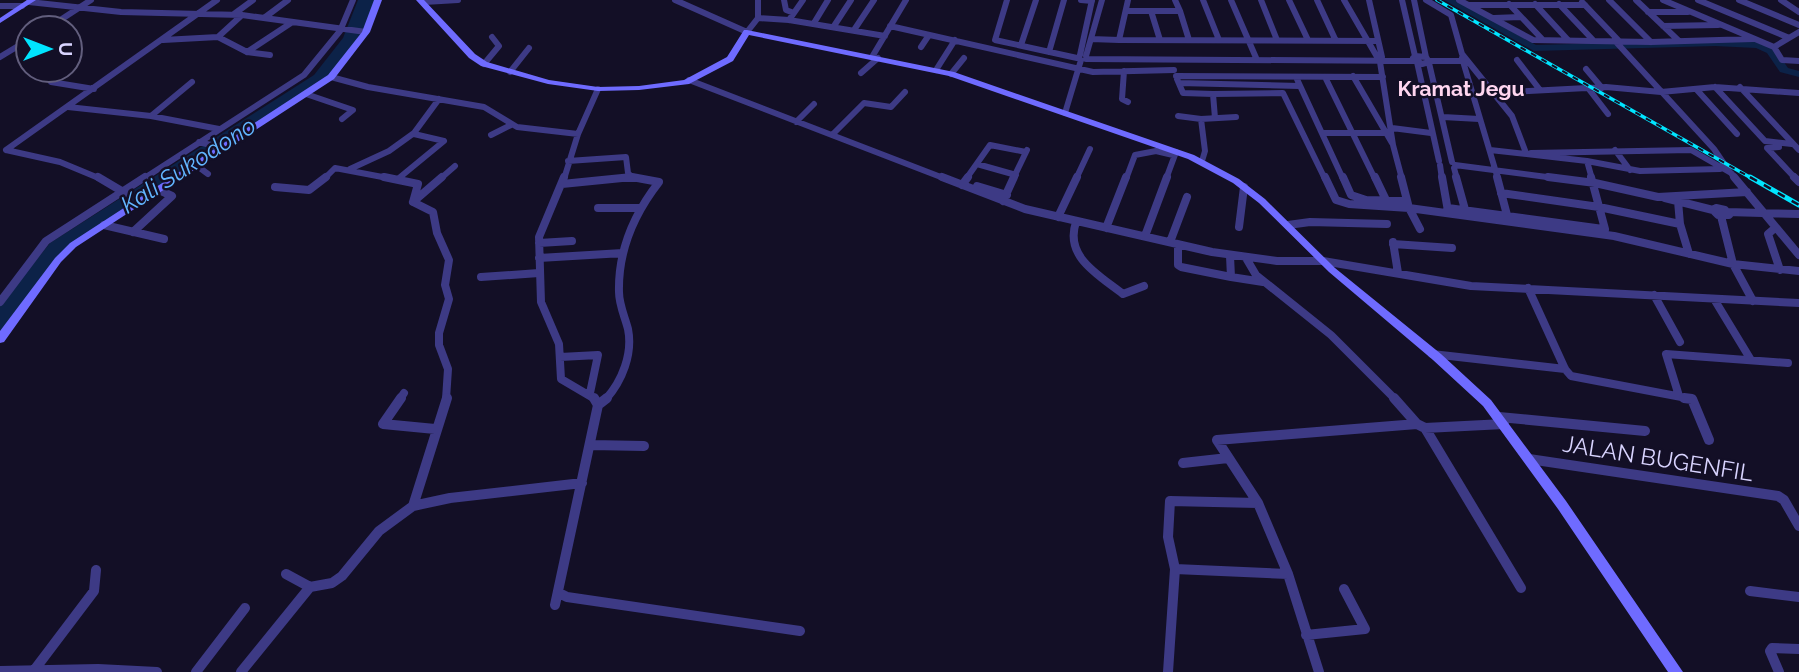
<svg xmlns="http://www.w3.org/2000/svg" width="1799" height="672" font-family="Raleway,sans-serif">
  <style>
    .water { fill: #0c2248 }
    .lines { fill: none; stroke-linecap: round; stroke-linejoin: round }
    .river { fill: #0c2248; fill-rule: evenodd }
    .street-far2 { stroke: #3d3a85; stroke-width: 6 }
    .street-far1 { stroke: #3d3a85; stroke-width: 8 }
    .street { stroke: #3d3a85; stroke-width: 10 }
    .secondary { fill: #6f6bff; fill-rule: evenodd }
    .rail-far1-casing { stroke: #00e5ff; stroke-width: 3.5 }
    .rail-casing { stroke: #00e5ff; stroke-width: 5 }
    .rail-far1 { stroke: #130f26; stroke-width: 2; stroke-dasharray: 6; stroke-linecap: butt }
    .rail { stroke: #130f26; stroke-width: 2.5; stroke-dasharray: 8; stroke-linecap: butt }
    .labels { text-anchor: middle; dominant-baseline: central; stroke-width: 5; stroke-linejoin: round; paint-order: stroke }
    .far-quarter-label { font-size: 21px; font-weight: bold; fill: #ffd6f0; stroke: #130f26 }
    .street-label { font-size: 23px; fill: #d9d4ff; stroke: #130f26 }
    .water-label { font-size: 24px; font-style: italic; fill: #62b6ff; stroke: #130f26 }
  </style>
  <rect width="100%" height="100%" fill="#130f26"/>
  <!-- water -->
  <path class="water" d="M358,0H375L366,28L335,71L78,240L0,335V305L50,243L314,75L343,38Z"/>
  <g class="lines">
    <!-- river -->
    <path class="river" d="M1444,0H1456L1536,45L1715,40L1758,42L1775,49L1788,68L1799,71V77L1780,72L1767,53L1756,48L1715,46L1534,51Z"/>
    <!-- street-far2 -->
    <path class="street-far2" d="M675,0L747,32L758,18V0
      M784,0L786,10L794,13
      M1007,0L995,40L1077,58
      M1081,0L1092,1
      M1203,0L1219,40
      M1231,0L1257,60
      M1261,0L1277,40
      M1289,0L1308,40
      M1317,0L1336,41
      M1344,0L1380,62L1393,145L1402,179
      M1369,0L1382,57
      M1402,0L1415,56
      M1414,0L1426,57
      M1426,0L1451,15L1462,54L1512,116L1526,153
      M1459,0L1533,40L1651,42L1753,39
      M1609,0L1651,42
      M1636,0L1679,41
      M1663,0L1774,47L1782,60L1799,61
      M1698,0L1787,37
      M1739,0L1799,25
      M1781,0L1799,12
      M29,2L121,12L242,15L366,32
      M424,2L458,0
      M1582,2L1620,42
      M1509,4L1543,40
      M1535,4L1568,40
      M1559,4L1593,40
      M1469,5H1585
      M0,6H22
      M1126,11H1180L1175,0
      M1151,11L1160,40
      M1180,11L1189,40
      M1648,12H1688
      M234,14L253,0
      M264,18L288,0
      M758,18L789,20L885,36
      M1494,18L1520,17
      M789,20L803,0
      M814,23L828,0
      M834,26L851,0
      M890,26L1093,72L1174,70
      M1663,26L1718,25
      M48,28L91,0
      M854,30L874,0
      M218,37L242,15
      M1091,39L1119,40L1128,0
      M163,40L218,37L247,52L270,55
      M1119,40L1377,41
      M1616,42L1714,149L1729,171
      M1021,45L1036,0
      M921,47L929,35
      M1774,47L1799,32
      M247,52L291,23
      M1049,52L1064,0
      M1080,55L1092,0
      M1086,56L1102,0
      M1415,56L1426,57L1429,62L1422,64L1413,58Z
      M0,57L28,40
      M872,57L906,0
      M1462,58L1498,179
      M1086,59L1416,61
      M1517,60L1540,90
      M1429,61H1467
      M1417,62L1439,161
      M1429,63L1452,162
      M484,64L499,46L492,37
      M1586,69L1602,88
      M936,70L955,40
      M1124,71L1122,99L1128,102
      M510,72L529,48
      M861,73L878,58
      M951,74L964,58
      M1176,76L1383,77
      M1353,76L1392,143
      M331,77L368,87L484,107L517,127L578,134
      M1296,77L1343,179
      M1325,77L1375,179
      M1177,79L1183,93L1213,94
      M689,80L946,179
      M51,82L94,89
      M1179,83L1299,86
      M1715,87L1765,141L1792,144
      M1740,87L1799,150
      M1588,88L1608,114
      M1696,89L1737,134
      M1493,93L1606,87L1661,92L1715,87L1799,93
      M306,94L353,110L342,119
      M68,107L151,116L192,82
      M1065,113L1081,60
      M151,116L219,129
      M1178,116L1201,119
      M1443,117L1479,119
      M1215,118L1213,94L1283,93L1325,179
      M796,122L814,104
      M1392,128L1431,133
      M1322,133H1385
      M491,135L511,125
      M832,135L864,103L891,107L905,92
      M199,142L222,148
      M1779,147L1767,148L1796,179
      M6,150L217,0
      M6,150L60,162L101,179
      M1490,150L1587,161L1640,171L1720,169
      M1615,150L1630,170
      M1531,153L1691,150L1731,173L1736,179
      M1135,155L1156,151L1173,155
      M568,161L626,157L628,173L632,177
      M1202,161L1205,151L1201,119L1236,117
      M1587,161L1592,179
      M977,164L1016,175
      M196,165L208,174
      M1440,165L1442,179
      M1455,165L1562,179
      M1454,168L1457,179
      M350,169L389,151L414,133L439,99
      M399,178L444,141L414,134
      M143,179L304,75L340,31L353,0
      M324,179L335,168L393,179
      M440,179L455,166
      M564,179L578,134L598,89
      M615,179H641
      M966,179L990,145L1026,152
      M1013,179L1027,150
      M1076,179L1090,149
      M1126,179L1135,155
      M1166,179L1176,152"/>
    <!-- street-far1 -->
    <path class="street-far1" d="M98,177L125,193
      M384,177L418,184L413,202
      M564,177L539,237L541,302L559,344L561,379L595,399
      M942,177L1025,209L1212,252L1277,261H1323L1471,286L1799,303
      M1325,177L1336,200L1349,204L1409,208L1401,177
      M1343,177L1351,195L1366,200L1406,201
      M1375,177L1386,200
      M1442,177L1448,211
      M1456,177L1466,213
      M1497,177L1507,215
      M1548,177L1595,183L1658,197L1747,192
      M1591,177L1605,229
      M1734,177L1799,255
      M1794,177L1799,182
      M562,184L632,177L659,182C634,214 618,251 619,292C619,305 625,317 628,329C633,354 622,381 606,399
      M962,185L968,177
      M977,186L1007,195
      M275,187L309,190L326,177
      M1501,193L1599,207L1680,224
      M1665,198L1713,210
      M1003,201L1014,177
      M1678,201L1680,224L1689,254
      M413,202L433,212L437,233L449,260L445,285L449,299L439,333V345L448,369L446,399
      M413,202L442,177
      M598,208H639
      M1409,208L1614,236L1733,264L1799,271
      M1409,208L1420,229
      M1448,208L1603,229
      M1716,208L1725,210L1729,215H1718L1713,210Z
      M1727,212L1799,214
      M1721,216L1733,264L1753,301
      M1058,217L1077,177
      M1076,222C1064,257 1099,275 1123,294L1144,286
      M104,225L164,239
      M1288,225L1310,222L1387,224
      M1239,227L1244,187
      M1106,228L1126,177
      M1775,228L1768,234L1780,270
      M133,232L172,196L159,190
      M1145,236L1167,177
      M1170,242L1187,197
      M1393,242L1398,273
      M539,243L572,241
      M1178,244V265L1181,267L1231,277L1230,256
      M1393,244L1452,248
      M539,258L623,253
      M1246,258L1256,275L1331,335L1395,399
      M481,277L539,273
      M1231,277L1263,282
      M1528,288L1565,369L1571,376L1692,399
      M1654,295L1680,342
      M1714,299L1751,360
      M0,302L46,241L145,177
      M1432,354L1565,369
      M560,357L598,355L590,393
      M1679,396L1666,354L1788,363
      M400,399L404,393"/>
    <!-- street -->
    <path class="street" d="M401,398L383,424L435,429
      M1394,398L1417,424L1425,428L1504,424
      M1684,398L1692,399L1709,440
      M598,405L607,398
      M1499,417L1645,431
      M1425,428L1521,588
      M591,445L644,446
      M1529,459L1778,496L1784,500L1799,526
      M1183,463L1228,458
      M413,506L447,398
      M1175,569L1288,574
      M310,587L332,583L342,576L379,531L413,506L450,498L582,483
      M1750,591L1799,597
      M559,593L567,597L800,631
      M555,605L598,405L594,398
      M1306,635L1365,629L1344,589
      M35,669L94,591L96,570
      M0,671L98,669L157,672
      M196,672L245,608
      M241,672L310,587L286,574
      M1168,672L1175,569L1168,537L1170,501L1258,503
      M1319,672L1288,574L1258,503L1217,440L1417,424
      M1779,672L1770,651L1772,648L1799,649"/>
    <!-- secondary -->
    <path class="secondary" d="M27,0H36L0,23V18Z
      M374,0H382L370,32L334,79L76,247L61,262L4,342L0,343V331L55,258L70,243L328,75L362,32Z
      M416,0H424L475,54L487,62L549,80L598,87L639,86L684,80L727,57L744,30H747L954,72L1194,155L1239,179L1265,199L1335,268L1441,354L1491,400L1566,501L1683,672H1668L1558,509L1483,406L1433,360L1329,272L1259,203L1233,183L1188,159L949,76L749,35L733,61L689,84L639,90L598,91L548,84L481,66L469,58Z"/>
    <!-- rail-far1 casing -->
    <g class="rail-far1-casing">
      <path id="rail-far1" d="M1437,0L1753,179"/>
    </g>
    <!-- rail casing -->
    <g class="rail-casing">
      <path id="rail" d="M1750,177L1799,205"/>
    </g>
    <!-- rail-far1 -->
    <use href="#rail-far1" class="rail-far1"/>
    <!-- rail -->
    <use href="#rail" class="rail"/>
  </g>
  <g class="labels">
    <!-- far-quarter labels -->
    <g class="far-quarter-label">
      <text x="1461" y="88">Kramat Jegu</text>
    </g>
    <!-- street labels -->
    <g class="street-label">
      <text transform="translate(1658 458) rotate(9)">JALAN BUGENFIL</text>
    </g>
    <!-- water labels -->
    <g class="water-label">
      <text transform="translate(188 165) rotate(-33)">Kali Sukodono</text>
    </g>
  </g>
  <!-- north arrow -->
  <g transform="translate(49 49) rotate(90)"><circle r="33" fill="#130f26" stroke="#625e7d" stroke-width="2"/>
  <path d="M0-5L12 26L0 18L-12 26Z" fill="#00e5ff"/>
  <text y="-10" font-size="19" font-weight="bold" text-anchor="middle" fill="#d9d4ff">U</text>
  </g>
</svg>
